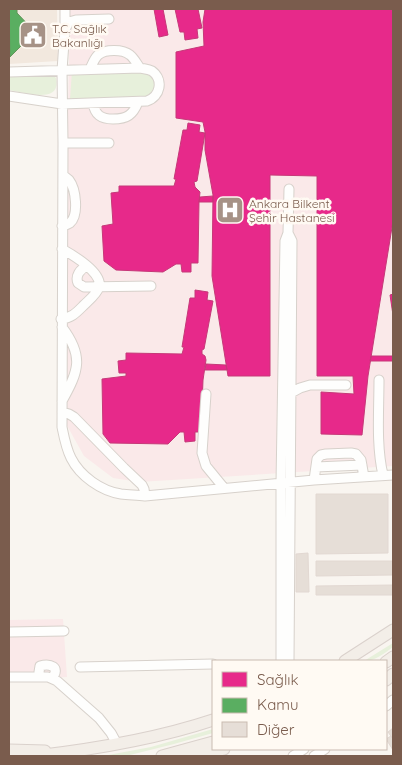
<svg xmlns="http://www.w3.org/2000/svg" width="402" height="765" font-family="Quicksand,sans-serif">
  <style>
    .residential { fill: #f2e8de }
    .medical { fill: #fae9e9 }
    .green { fill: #e7f0db }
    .health { fill: #e7298a; stroke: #c63878 }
    .public { fill: #5aae61; stroke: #64955b }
    .building { fill: #e6ded7; stroke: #e2d8d2 }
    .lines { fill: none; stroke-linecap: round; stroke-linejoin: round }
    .minor-casing { stroke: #d7d1cb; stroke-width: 11 }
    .major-casing { stroke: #dad1cc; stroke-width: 13 }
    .minor { stroke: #fefefd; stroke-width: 9 }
    .major { stroke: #f3eee8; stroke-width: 11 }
    .labels { text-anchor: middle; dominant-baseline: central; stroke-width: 5; stroke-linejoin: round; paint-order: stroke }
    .poi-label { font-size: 12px; fill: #7a5c4d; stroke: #fffaf3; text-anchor: start }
  </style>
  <rect width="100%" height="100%" fill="#f9f5f0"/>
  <!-- residential -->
  <path class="residential" d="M9,9H57L58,61L9,64Z"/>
  <!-- medical -->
  <path class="medical" d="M70,9H393V466L139,482L113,478L84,456L65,422L62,412Z
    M63,619L67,677L9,680V620Z"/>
  <!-- green -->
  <path class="green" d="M72,71H147L155,80V91L145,99H70Z
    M9,74L53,75L56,78C62,105 23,92 9,90Z
    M393,643V647C385,653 375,661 364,661Z
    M213,729V733L174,744L126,756H103L151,747Z"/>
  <!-- health -->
  <path class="health" d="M154,9H163L168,35L159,37Z
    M175,9H198L202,28L197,29L198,38L185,40L184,32H180Z
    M205,9H393V221L368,376L362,435L321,434V392L354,394L353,376H317V176L270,175V376H228L212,276L213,195L205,150V132L203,122L176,118V52L204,46L203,22Z
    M188,123L200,125L199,132L205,133L197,181L194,182L195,187L200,192L199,202L198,263H191V272H182L181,264H176L163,272L116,270L104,261L102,226L113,224L111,193L119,192V186H174L176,179H174L183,130H187Z
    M213,196V202H199L200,197Z
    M195,290L208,292L207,300L213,301L204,349L202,350V354L205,356L206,360L203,380L201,432H195V441L185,442L184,432H180L168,444L110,443L103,434L102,379L126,376V373H119L118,361L126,360V353L182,354L184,347H182L190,298H195Z
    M393,294V315L390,295Z
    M371,356H393V361H370Z
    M206,364L226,365L227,370H205Z"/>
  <!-- public -->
  <path class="public" d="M9,9H17V13L35,32L10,57Z"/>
  <!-- building -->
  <path class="building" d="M316,494H388V553L316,554Z
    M308,553L309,592H296V554Z
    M316,561H393V575L316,576Z
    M393,585V595H316V586Z
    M393,728V739L388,732Z
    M391,736L393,739V750L386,739Z"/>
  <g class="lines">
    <!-- minor casing -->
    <g class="minor-casing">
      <path id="minor" d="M65,9V29L62,70L63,143L62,427C64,437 66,448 71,458C80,476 101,491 121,494C129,495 137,495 145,496L314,480L393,475
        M65,29L69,22L76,20L109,19
        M90,69C92,65 94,59 98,55C105,49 123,49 130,55C134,58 137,64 140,68
        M9,72L140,68C144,69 148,69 152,71C164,80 160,97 147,101L62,104L9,96
        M93,103C95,115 101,119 113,119C127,119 133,115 138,102
        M63,143H109
        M62,226C66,225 67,225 70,223C79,215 76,189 69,180C68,179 65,177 63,175
        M288,233L292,241L289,661
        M87,266C80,269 75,276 78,283L84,287L151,286
        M61,319C72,318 77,312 84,305C89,300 97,294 99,287C103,273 73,255 62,249
        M62,327C84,356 79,371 62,401
        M379,380C379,411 376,445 383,475
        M291,393L300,388L310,385H346
        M206,394L202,453L206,466L224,488
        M62,412L69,414L74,417L124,468L142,485L144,489L145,496
        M316,467L362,465
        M314,480L317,459L321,455L326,454L351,453L356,454L361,460L364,477
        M9,632L64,631
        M281,661V483L285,241L288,233L289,189
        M80,667L213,664
        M9,677H48L57,681L99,718L111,733L117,744
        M40,677L39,672L40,666C50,663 61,667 52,678
        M386,706L393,700
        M293,756L304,749
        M314,756L325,749"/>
    </g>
    <!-- major casing -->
    <g class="major-casing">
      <path id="major" d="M345,661L393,630
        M386,662L393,657
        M386,680L393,674
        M9,750L45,751
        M36,756C96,749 156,739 213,720
        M162,756L213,742
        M188,756L224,749"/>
    </g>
    <!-- minor -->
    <use href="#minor" class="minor"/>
    <!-- major -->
    <use href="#major" class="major"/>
  </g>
  <!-- icons -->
  <defs>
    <g id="civic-square" transform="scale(1.4375)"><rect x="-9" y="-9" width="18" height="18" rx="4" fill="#a69286" stroke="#fffaf3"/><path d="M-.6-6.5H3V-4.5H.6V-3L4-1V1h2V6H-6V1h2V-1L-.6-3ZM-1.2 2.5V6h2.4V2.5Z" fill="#fff"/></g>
    <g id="hospital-square" transform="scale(1.4375)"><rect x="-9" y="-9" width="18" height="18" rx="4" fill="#a69286" stroke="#fffaf3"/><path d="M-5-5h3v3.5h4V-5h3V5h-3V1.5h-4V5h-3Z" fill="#fff"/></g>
  </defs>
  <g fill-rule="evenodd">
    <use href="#civic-square" x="33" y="35"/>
    <use href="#hospital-square" x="230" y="210"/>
  </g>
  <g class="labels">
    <!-- poi labels -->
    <g class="poi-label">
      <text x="52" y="28">T.C. Sağlık<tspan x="52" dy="14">Bakanlığı</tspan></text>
      <text x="249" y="203">Ankara Bilkent<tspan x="249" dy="14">Şehir Hastanesi</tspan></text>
    </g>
  </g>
  <!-- border -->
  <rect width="402" height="765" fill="none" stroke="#7a5c4d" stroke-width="20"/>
  <!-- legend -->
  <rect x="212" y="660" width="175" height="90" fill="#fffaf3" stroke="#cabbb1"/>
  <rect x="222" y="672" width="25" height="15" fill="#e7298a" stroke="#cabbb1"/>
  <text x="257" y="685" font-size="15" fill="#7a5c4d">Sağlık</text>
  <rect x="222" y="698" width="25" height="15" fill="#5aae61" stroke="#cabbb1"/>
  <text x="257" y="710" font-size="15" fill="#7a5c4d">Kamu</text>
  <rect x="222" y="722" width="25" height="15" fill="#e6ded7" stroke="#cabbb1"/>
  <text x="257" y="735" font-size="15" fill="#7a5c4d">Diğer</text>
</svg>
